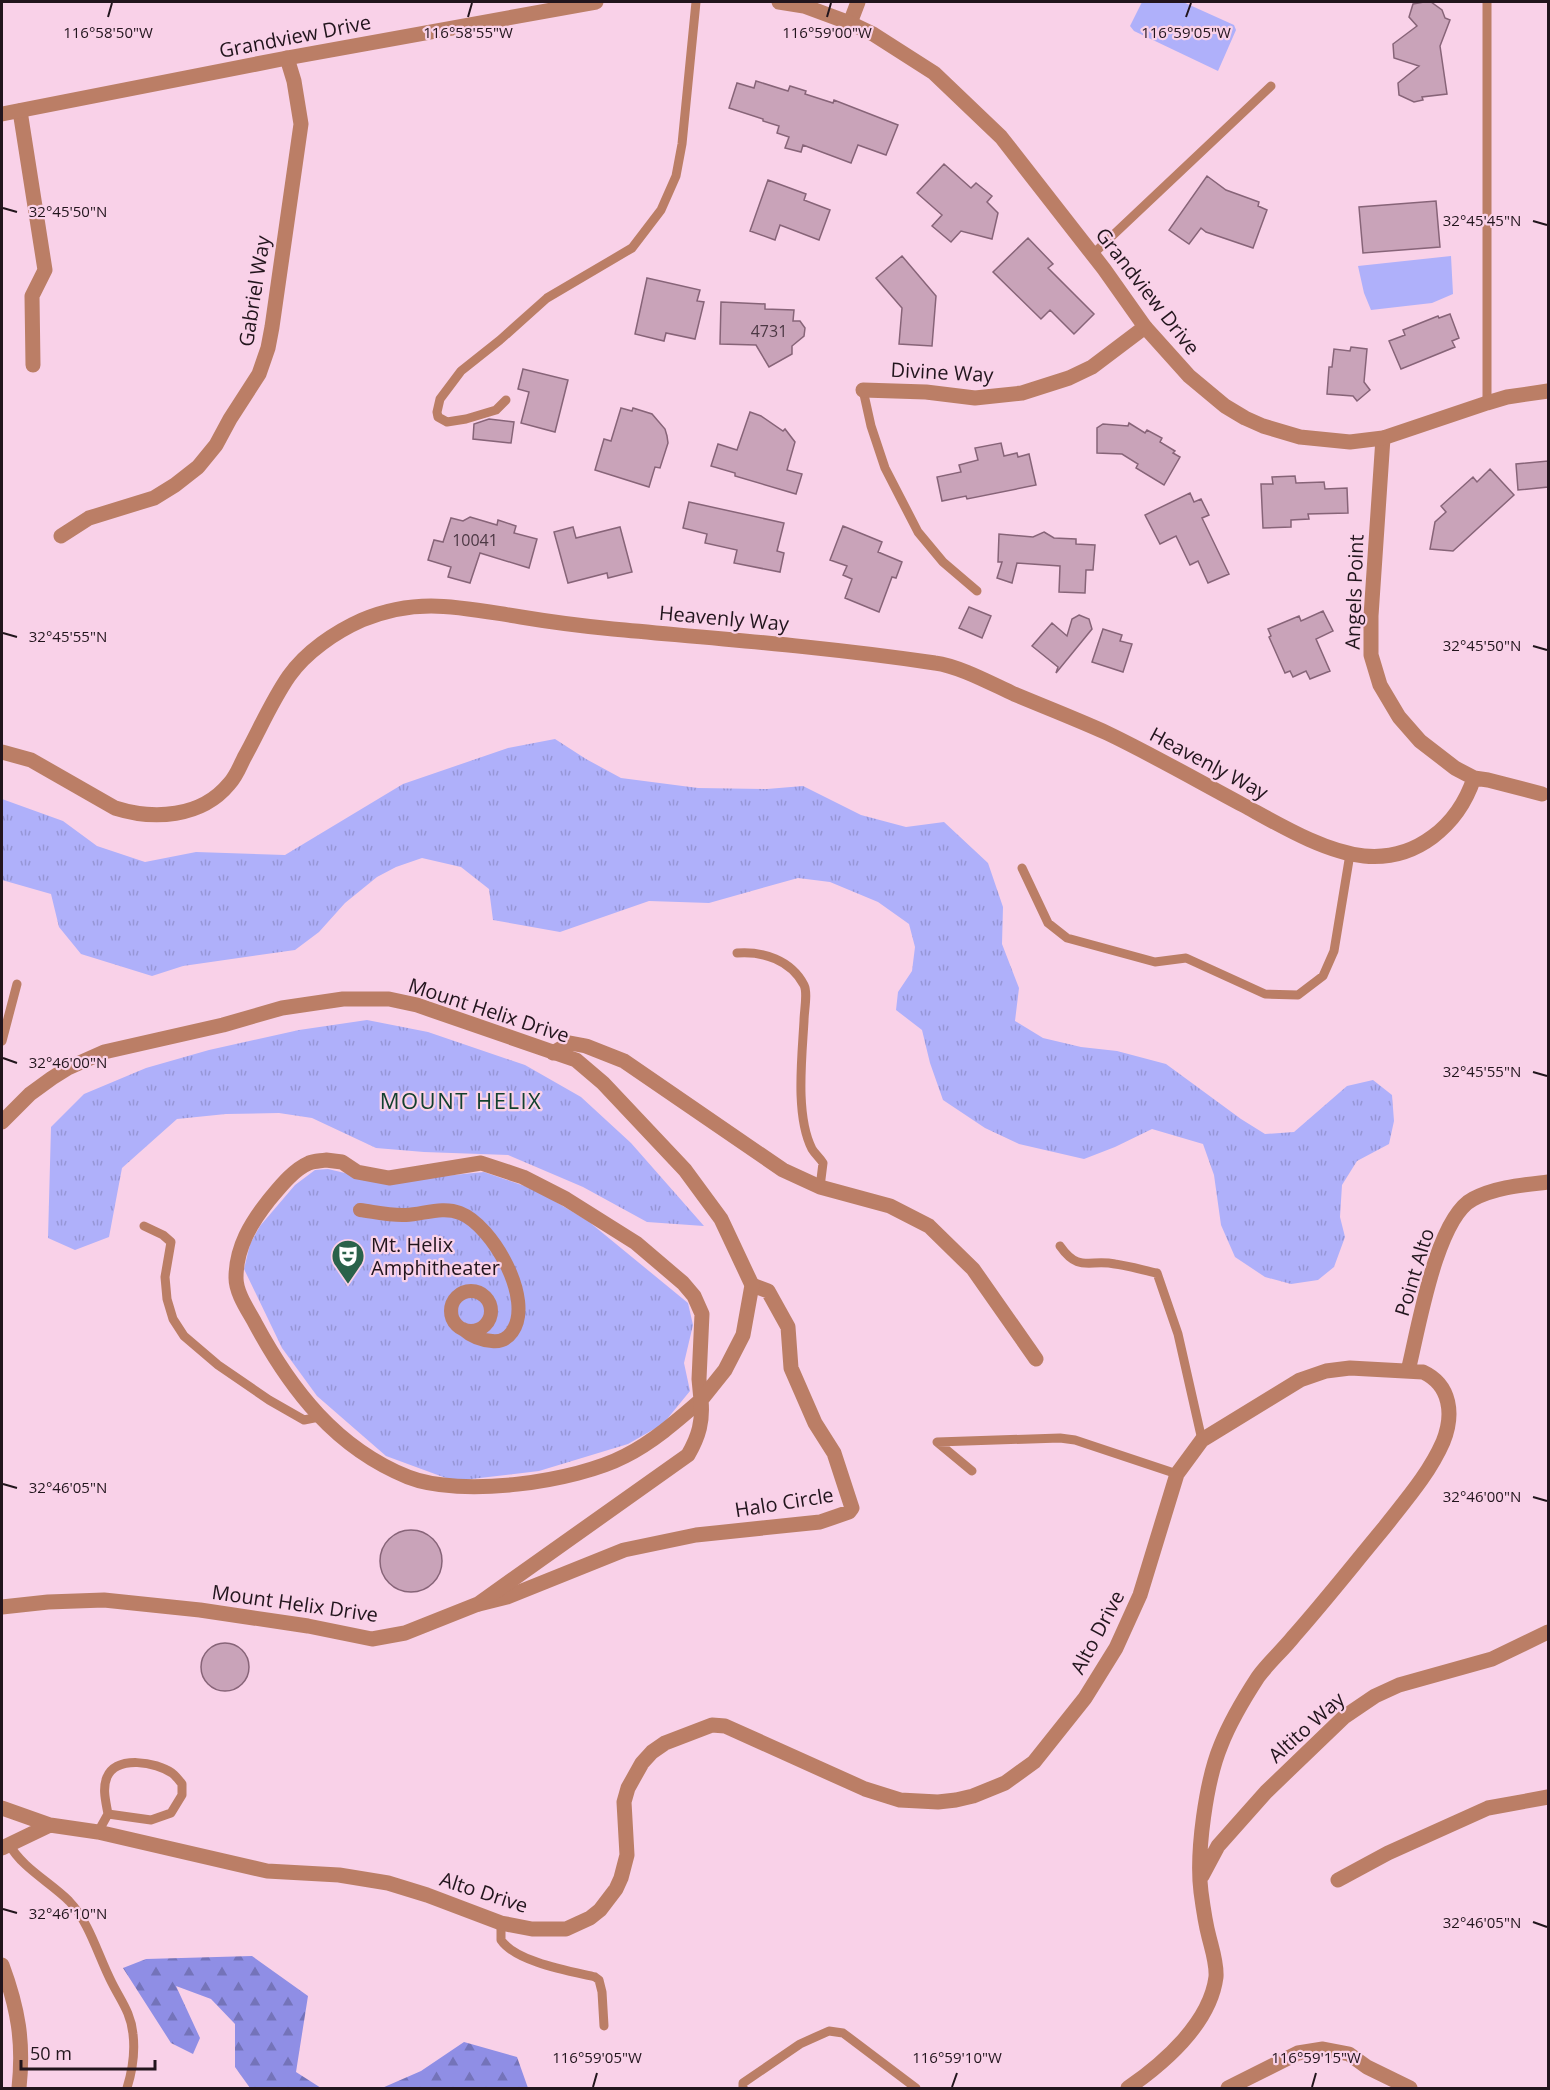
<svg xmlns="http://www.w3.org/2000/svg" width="1550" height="2090" font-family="'Open Sans',sans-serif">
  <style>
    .grass { fill: url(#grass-tufts) }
    .forest { fill: url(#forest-firs) }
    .pitch { fill: #afb0fa }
    .building { fill: #c9a3b9; stroke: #876478; stroke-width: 1.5 }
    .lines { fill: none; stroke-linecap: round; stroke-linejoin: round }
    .service { stroke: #bb7e66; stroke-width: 9 }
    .pedestrian { stroke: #bb7e66; stroke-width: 14 }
    .minor { stroke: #bb7e66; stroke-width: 15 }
    .tertiary { stroke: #bb7e66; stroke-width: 15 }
    .ticks { fill: none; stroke: #22151d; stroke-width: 2 }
    .labels { text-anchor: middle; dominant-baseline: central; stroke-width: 4.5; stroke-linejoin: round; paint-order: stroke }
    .number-label { font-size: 16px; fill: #4c3844 }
    .street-label { font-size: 20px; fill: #22151d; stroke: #f9d1e8 }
    .poi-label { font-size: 20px; fill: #22151d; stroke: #f9d1e8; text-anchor: start }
    .quarter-label { font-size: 22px; letter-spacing: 1.5px; fill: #13412e; stroke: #f9d1e8 }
    .ticks-label { font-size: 15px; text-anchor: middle; fill: #22151d; stroke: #f9d1e8; stroke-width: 4.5; stroke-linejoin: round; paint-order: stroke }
  </style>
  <defs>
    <pattern id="grass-tufts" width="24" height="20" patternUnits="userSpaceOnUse" patternTransform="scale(1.5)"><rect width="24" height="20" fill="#afb0fa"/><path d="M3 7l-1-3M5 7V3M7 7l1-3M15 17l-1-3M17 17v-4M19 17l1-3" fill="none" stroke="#9696d6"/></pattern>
    <pattern id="forest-firs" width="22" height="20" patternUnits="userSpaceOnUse" patternTransform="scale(1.5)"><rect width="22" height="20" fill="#8f8ee5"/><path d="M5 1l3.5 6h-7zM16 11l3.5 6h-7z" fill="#7473b9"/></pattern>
  </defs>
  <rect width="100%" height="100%" fill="#f9d1e8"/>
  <!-- grass -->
  <path class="grass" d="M555,739L586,759L621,778L698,788L767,789L803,786L861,815L906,827L944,822L988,863L1003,907L1002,944L1019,988L1015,1021L1043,1038L1081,1047L1117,1051L1166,1064L1241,1119L1265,1134L1294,1132L1347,1086L1373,1080L1392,1095L1394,1121L1389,1144L1357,1161L1342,1185L1340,1217L1345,1237L1334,1267L1318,1280L1291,1284L1265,1277L1235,1257L1221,1225L1214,1175L1203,1144L1152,1129L1115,1147L1084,1159L1019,1144L985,1128L943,1100L930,1063L922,1030L896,1010L898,992L912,971L915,947L909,924L878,902L830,882L798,878L709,903L649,901L560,932L493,920L489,889L461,867L422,858L396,867L377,877L345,903L319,932L295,950L183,966L152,976L81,954L59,927L51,894L2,880V799L63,821L97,846L145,862L196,852L285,855L403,784L508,748Z
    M367,1020L428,1032L525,1065L581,1097L631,1143L704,1226L647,1222L583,1187L508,1155L424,1152L376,1148L312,1118L279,1113L226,1114L177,1119L122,1168L109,1237L75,1250L48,1238L51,1127L84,1094L146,1068L209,1050L299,1030Z
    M328,1169L383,1182L484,1172L536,1190L588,1221L688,1303L693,1325L684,1363L690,1391L663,1424L628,1444L539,1471L454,1481L386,1456L317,1396L282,1348L244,1269L250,1244L260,1226L295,1185L315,1170Z"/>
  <!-- forest -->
  <path class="forest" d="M252,1956L308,1996L296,2072L321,2088H250L235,2067V2024L211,1999L176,1986L200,2038L193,2054L171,2043L123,1968L146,1959Z
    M464,2042L517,2057L528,2088H382L421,2071Z"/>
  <!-- pitch -->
  <path class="pitch" d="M1142,2H1183L1234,25L1236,30L1218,71L1134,31L1130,26Z
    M1451,256L1453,294L1432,303L1371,310L1364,293L1358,266Z"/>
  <!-- building -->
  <path class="building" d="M1424,2H1431L1442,10L1445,18L1450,20L1440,46L1447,94L1422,97L1423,100L1414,102L1399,95L1398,83L1419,66L1394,58L1393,44L1417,26L1409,17L1413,4Z
    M756,81L788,91L790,86L806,91L805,94L833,103L834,100L898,125L886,155L858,145L851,163L803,145L801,152L785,148L789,137L777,133L779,126L763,121V119L729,108L737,83L754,88Z
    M944,164L971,188L976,183L992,196L987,202L998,213L992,239L961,231L951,242L932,226L942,215L917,193Z
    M1207,176L1226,190L1259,202L1258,206L1267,210L1253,248L1206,232L1201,228L1189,244L1169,230Z
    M768,180L806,194L804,200L830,210L819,240L780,225L775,240L750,231Z
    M1436,201L1440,247L1363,253L1359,207Z
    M1028,238L1053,264L1048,268L1094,314L1074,334L1050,310L1041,319L993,272Z
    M902,256L936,296L932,346L899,344L902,308L876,278Z
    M647,278L700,290L697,301L704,302L695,339L666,333L664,341L635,334Z
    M721,302L765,304V309L794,310L793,321H800L805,328L804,336L792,346V354L769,367L756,345L720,344Z
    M1450,314L1459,338L1452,341L1455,347L1401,369L1389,341L1405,335L1403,330L1438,316L1439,318Z
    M1351,347L1367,349L1364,382L1370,390L1357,401L1353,396L1327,394L1329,367H1332L1334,349L1350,351Z
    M523,369L568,380L555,432L521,423L529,392L518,389Z
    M621,408L632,411L633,408L652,414L665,429L667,436L668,443L660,468L655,467L649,487L595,470L604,439L611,441Z
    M750,412L761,416L783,431L785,429L795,442L787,470L802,474L796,494L735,476V473L711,466L718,444L737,450Z
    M489,419L514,422L511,443L473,439L474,424Z
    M1129,423L1145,433L1147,430L1162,438L1160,442L1175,451L1173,453L1180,457L1164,485L1136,468L1138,464L1122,454L1097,453V428L1103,424L1128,426Z
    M1001,443L1004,456L1017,453L1018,457L1029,454L1036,485L967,499L966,496L942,501L937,477L961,472L959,465L978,460L975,448Z
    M1548,461V487L1518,490L1516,464Z
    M1490,469L1514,495L1453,551L1430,549L1435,522L1446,512L1441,506L1473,477L1477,482Z
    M1295,476L1296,483L1324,482L1325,489L1347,488L1348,513L1308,514L1309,519L1291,520V527L1263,528L1261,484H1273L1272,477Z
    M1190,493L1194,502L1201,499L1209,515L1202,518L1229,574L1208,583L1198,561L1190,565L1176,536L1160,544L1145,515Z
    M689,502L784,523L777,551L784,553L780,572L734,563L737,550L705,543L707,534L683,528Z
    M470,517L497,525L498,520L516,526L514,533L537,539L529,568L480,553L470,583L448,577L451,567L428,560L434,540L443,542L451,518L463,521Z
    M843,526L882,542L878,552L902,562L896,578L892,577L879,612L845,598L852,579L843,575L847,566L830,560Z
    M573,527L576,538L620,527L632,572L608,578L607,573L568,583L554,532Z
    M1044,532L1054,538L1076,539V544L1095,545L1093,570H1086L1085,593L1059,592L1060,566L1017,563L1012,583L997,578L1002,562H998L999,534L1033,537Z
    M969,607L991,616L982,638L959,628Z
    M1323,611L1333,631L1316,639L1330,671L1310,679L1306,671L1293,677L1290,671L1285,673L1269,637L1271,636L1268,629L1299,616L1301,621Z
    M1079,615L1089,619L1092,629L1056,673L1058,667L1032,646L1052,623L1067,636L1072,619Z
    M1103,629L1122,635L1120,641L1132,644L1123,672L1092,662Z
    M380 1561a31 31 0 1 1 62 0a31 31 0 1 1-62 0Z
    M201 1667a24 24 0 1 1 48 0a24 24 0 1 1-48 0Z"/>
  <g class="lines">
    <!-- service -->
    <path class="service" d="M1093,254L1271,86
      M863,390L871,426L885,468L918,532L943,562L977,591
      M506,400L496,410L466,419L447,422L438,417L437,412L440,399L461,371L500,340L547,298L632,248L661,210L676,176L682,144L696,2
      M1487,403V2
      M1022,868L1048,923L1067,938L1155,962L1186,958L1265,994L1298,995L1323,976L1334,951L1350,854
      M737,953C763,951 791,960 804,985C808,993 804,1011 804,1021C802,1057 795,1116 812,1149C815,1154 820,1158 823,1163L820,1187
      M2,1041L17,984
      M144,1226L163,1235L171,1242L165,1277L167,1299L173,1319L184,1336L218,1365L269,1400L304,1420L319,1417
      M1060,1246C1079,1273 1089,1259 1115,1264C1129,1266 1143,1270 1157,1273L1178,1334L1202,1440
      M972,1471L937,1442L1060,1438L1075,1440L1177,1474
      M98,1832L108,1814L151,1820L171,1813L182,1795V1784C179,1780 176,1776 172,1773C156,1762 117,1755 107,1777C102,1789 106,1802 108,1814
      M9,1844C22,1868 50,1882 69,1901C90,1923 98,1956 112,1983C121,2001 131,2013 133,2034C135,2051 132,2072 127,2088
      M501,1923V1940C516,1962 569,1971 595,1977L599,1980L602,1992L604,2026
      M743,2088V2083L800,2044L829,2031L843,2033L916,2088"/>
    <!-- pedestrian -->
    <path class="pedestrian" d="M360,1210C375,1212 391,1216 406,1215C424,1214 443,1206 460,1213C492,1225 535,1300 512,1332C507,1339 500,1342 492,1341C480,1340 472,1337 463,1329
      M451 1311a20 20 0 1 1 40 0a20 20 0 1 1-40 0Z"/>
    <!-- minor -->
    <path class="minor" d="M850,23L858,2
      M20,111L45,270L32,296L33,365
      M863,390L926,392L975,398L1022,393L1069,378L1092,367L1145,327
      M1383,438L1371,616V655L1380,685L1399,717L1420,741L1455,768L1474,778L1488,780L1542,794
      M61,536L89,518L154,498L175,485L198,467L216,445L230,419L259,374L268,348L272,327L301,124L294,81L287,58
      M2,752L31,760L115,808C153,820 201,818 229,784C236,777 240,766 244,758C259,731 271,702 289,676C306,652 335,632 362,620C419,596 462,608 521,617C551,622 582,626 613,629C721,639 828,647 935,663C959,666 992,684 1014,694C1045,707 1076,719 1107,733C1153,755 1198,781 1243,805C1278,824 1324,852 1364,856C1416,861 1458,826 1474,778
      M553,1053L570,1043L586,1046L624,1061L783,1170L820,1187L890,1206L929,1226L973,1269L1036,1359
      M326,1160L342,1162L357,1172L389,1178L481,1163L523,1177L566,1199L636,1243L683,1283L694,1296L702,1314L699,1379L701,1400C678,1420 653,1442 625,1456C575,1482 461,1498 408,1477C336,1448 291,1390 255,1323C248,1310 236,1293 236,1278C236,1247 251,1223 269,1200C280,1187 293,1170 309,1163C314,1161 321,1161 326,1160Z
      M1408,1371C1418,1331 1436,1218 1473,1199C1496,1187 1523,1185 1548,1182
      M479,1604L507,1597L624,1550L696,1535L820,1522L849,1512L852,1508L834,1453L815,1423L791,1368L788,1327L768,1291L752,1285
      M2,1808L50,1825L98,1832L267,1871L339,1875L388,1883L427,1895L501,1923L532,1929H566L590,1918L600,1910L616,1889L621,1878L627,1855L624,1802L628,1788L642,1763L652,1752L665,1743L712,1725L725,1726L865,1789L900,1800L938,1802L956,1800L973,1796L1005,1783L1034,1762L1085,1698L1116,1648L1140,1595L1177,1474L1202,1440L1300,1380L1326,1371L1350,1368L1423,1372C1451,1385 1454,1415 1443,1442C1429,1474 1405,1501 1384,1528C1354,1564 1325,1601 1294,1636C1283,1650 1268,1663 1258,1677C1245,1697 1230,1722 1221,1745C1206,1781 1196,1853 1201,1892C1203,1907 1205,1922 1209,1937C1212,1949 1217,1964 1216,1977C1210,2023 1164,2063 1128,2088
      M2,1848L50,1825
      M1202,1876L1218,1846L1266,1792L1344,1717L1375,1696L1399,1685L1492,1659L1548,1632
      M1338,1880L1388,1853L1488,1808L1548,1797
      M1228,2088L1298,2053L1323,2049L1349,2054L1367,2067L1410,2088"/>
    <!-- tertiary -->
    <path class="tertiary" d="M779,2L804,6L850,23L873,34L934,73L1001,137L1104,269L1145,327L1189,376L1225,406L1245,418L1263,426L1300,437L1350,442L1383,438L1487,403L1507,397L1548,391
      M2,114L287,58L596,2
      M2,1122L30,1094L52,1078L68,1068L104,1052L223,1025L282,1008L343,999H389L417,1005L576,1060L603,1083L685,1170L721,1219L752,1285L743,1335L725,1370L701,1400C703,1421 699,1436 688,1455L478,1604L405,1633L372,1639L308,1626L200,1610L104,1600L48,1602L2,1607
      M2,1965C18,2008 24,2042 19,2088"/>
  </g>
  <!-- ticks -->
  <path class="ticks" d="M108,17L112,3M468,17L472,3M827,17L831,3M1186,17L1191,3M3,208L17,212M1533,221L1547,225M3,633L17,637M1533,646L1547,650M3,1058L17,1063M1533,1072L1547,1076M3,1484L17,1488M1533,1497L1547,1501M3,1909L17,1913M1533,1922L1547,1927M593,2087L597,2073M952,2087L957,2073M1312,2087L1316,2073"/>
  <!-- icons -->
  <defs>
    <g id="theatre-pin" transform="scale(1.725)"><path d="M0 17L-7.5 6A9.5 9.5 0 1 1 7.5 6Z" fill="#2a624a" stroke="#f9d1e8"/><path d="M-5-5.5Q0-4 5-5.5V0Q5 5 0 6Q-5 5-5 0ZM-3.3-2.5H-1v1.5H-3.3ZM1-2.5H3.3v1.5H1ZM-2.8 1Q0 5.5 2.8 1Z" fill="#fff"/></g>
  </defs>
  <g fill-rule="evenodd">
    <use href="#theatre-pin" x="348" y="1256"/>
  </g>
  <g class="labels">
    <!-- number labels -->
    <g class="number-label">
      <text x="769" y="331">4731</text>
      <text x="475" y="540">10041</text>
    </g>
    <!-- street labels -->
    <g class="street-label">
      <text transform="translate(295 36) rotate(-11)">Grandview Drive</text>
      <text transform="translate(254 291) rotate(-81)">Gabriel Way</text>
      <text transform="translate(1148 291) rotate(52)">Grandview Drive</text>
      <text transform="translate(942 372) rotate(3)">Divine Way</text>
      <text transform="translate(1354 592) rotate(-88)">Angels Point</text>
      <text transform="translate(724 618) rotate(5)">Heavenly Way</text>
      <text transform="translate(1209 763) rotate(28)">Heavenly Way</text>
      <text transform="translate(489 1010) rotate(18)">Mount Helix Drive</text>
      <text transform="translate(1414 1272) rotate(-73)">Point Alto</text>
      <text transform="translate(784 1502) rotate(-9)">Halo Circle</text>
      <text transform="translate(295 1603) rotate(8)">Mount Helix Drive</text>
      <text transform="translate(1097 1632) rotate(-62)">Alto Drive</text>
      <text transform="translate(1306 1727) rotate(-42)">Altito Way</text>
      <text transform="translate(484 1892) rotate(18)">Alto Drive</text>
    </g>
    <!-- poi labels -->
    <g class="poi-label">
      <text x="371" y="1244">Mt. Helix<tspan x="371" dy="23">Amphitheater</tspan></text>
    </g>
    <!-- quarter labels -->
    <g class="quarter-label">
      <text x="461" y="1100">MOUNT HELIX</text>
    </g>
  </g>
  <g class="ticks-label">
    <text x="108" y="38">116°58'50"W</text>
    <text x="468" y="38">116°58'55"W</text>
    <text x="827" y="38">116°59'00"W</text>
    <text x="1186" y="38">116°59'05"W</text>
    <text x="68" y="217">32°45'50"N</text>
    <text x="1482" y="226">32°45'45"N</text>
    <text x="68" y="642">32°45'55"N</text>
    <text x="1482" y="651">32°45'50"N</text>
    <text x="68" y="1068">32°46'00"N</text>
    <text x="1482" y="1077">32°45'55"N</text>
    <text x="68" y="1493">32°46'05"N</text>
    <text x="1482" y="1502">32°46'00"N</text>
    <text x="68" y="1919">32°46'10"N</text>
    <text x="1482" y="1928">32°46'05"N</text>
    <text x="597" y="2063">116°59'05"W</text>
    <text x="957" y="2063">116°59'10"W</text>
    <text x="1316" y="2063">116°59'15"W</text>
  </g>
  <!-- border -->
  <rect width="1550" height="2090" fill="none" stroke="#22151d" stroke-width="6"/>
  <!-- scale -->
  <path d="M21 2060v9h134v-9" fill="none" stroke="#22151d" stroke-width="3"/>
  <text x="30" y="2060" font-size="18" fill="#22151d" stroke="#f9d1e8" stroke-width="4.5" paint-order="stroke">50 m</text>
</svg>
